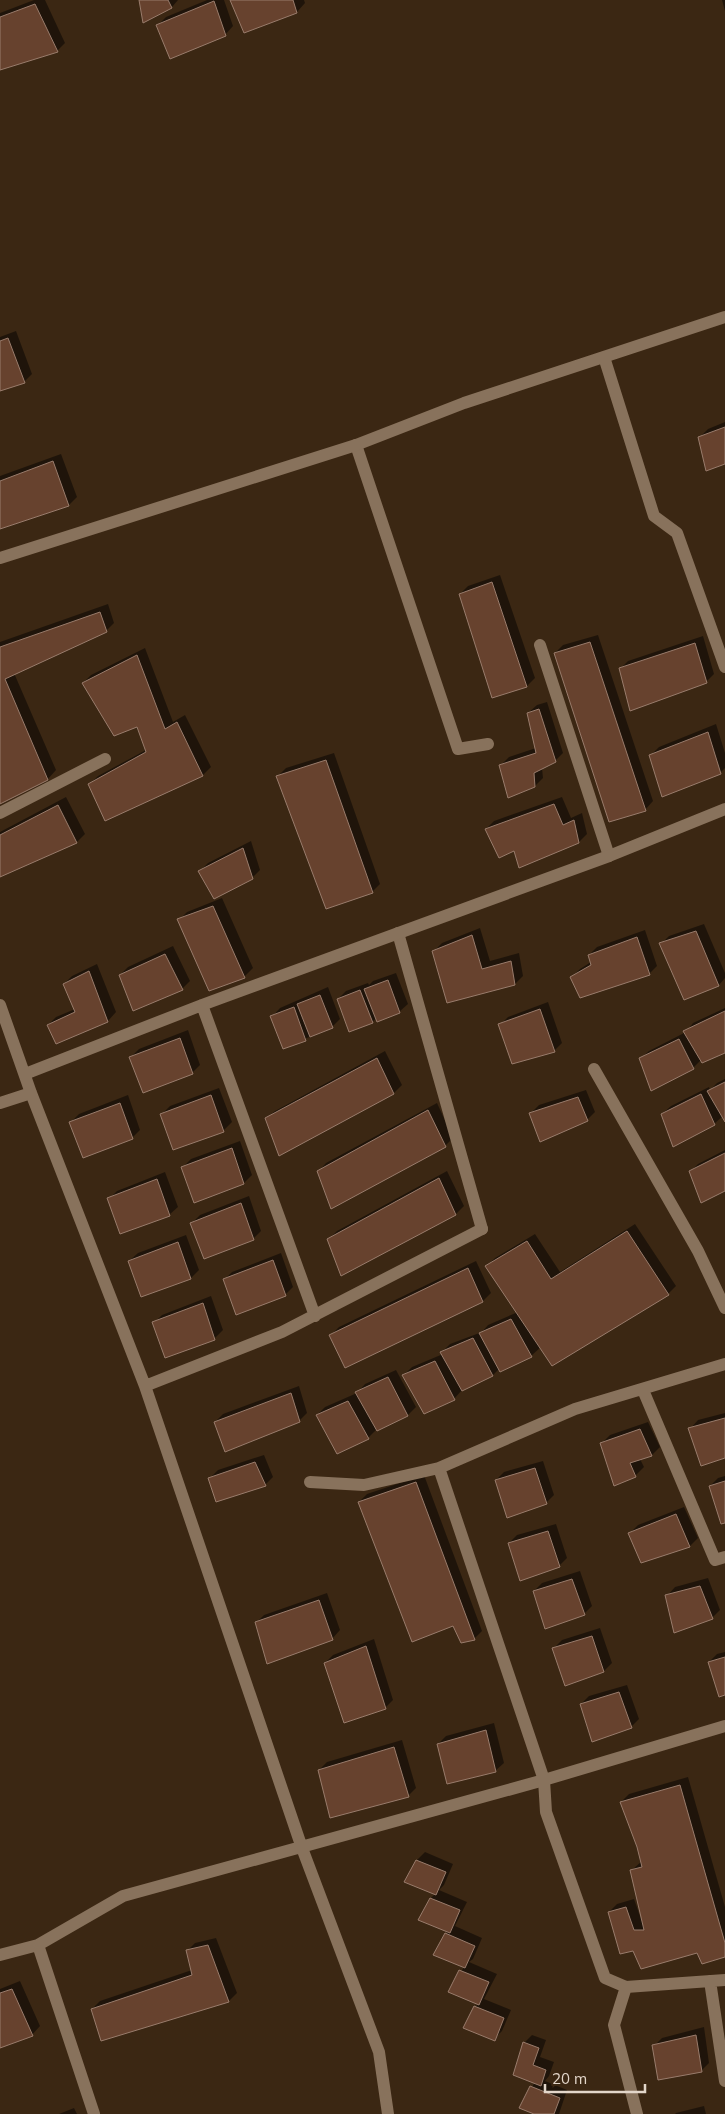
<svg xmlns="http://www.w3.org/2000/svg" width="725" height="2114" font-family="Mulish,sans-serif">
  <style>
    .shadow { fill: #0007 }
    .building { fill: #67422e; stroke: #997c6c }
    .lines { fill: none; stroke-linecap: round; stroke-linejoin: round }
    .lane { stroke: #88725c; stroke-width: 12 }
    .street { stroke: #88725c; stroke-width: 12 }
  </style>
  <rect width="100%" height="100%" fill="#3b2713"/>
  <!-- shadow -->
  <path class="shadow" d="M34,0H45L65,43L57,51L0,68V13Z
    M141,0H178L172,7L144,21Z
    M207,0H224L233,26L225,35L158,25L166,17Z
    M231,0H304L305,3L297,12L244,31Z
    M722,0H725V11Z
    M16,331L32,374L24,382L0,390V337Z
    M725,422V462L700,437L708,429Z
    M61,454L77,497L69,505L0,528V476Z
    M500,575L535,678L527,686L493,697L460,594L468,586Z
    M108,604L114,623L106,631L14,673L56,770L48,779L0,803V642Z
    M598,635L653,801L645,810L555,653L563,645Z
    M703,636L714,674L706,682L620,669L628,661Z
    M145,648L173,722L185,715L211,767L203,775L90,784L98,776L146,750L137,725L83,683L91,675Z
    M547,702L563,753L555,761L542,768L543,778L535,786L501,765L509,757L536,748L528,713L537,705Z
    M716,724L725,753V768L720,773L651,755L659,747Z
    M334,753L380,884L372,892L278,776L286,768Z
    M66,797L85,834L77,842L0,876V832Z
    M562,797L571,818L582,813L587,834L579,842L515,850L486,829L494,821Z
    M251,841L260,870L252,878L200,871L208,863Z
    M222,898L253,968L245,976L209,989L179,920L187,912Z
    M704,924L725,973V978L719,985L685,998L661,944L669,936Z
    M480,928L490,961L519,953L523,976L515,984L434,951L442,943Z
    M645,930L657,966L649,974L572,977L580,969L591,962L589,955L597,947Z
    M173,946L190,981L182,989L120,975L128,967Z
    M97,964L116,1012L108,1021L57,1042L48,1025L56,1017L75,1009L64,984L72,976Z
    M396,973L408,1004L399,1012L377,1018L372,1022L338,999L346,991L368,983L369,985L373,981Z
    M328,987L340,1019L332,1027L284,1048L272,1017L280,1008Z
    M548,1002L562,1043L554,1051L500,1025L508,1017Z
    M725,1008V1052L701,1060L693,1068L640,1059L649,1051L686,1032L693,1023Z
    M188,1030L200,1065L192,1073L131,1057L139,1049Z
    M385,1051L402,1085L394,1093L266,1119L275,1111Z
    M725,1079V1120L723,1116L714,1124L662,1114L671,1106L709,1087L710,1090L717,1083Z
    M219,1088L232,1122L223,1131L162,1114L170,1106Z
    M586,1090L595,1112L587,1120L531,1113L539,1105Z
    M128,1095L140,1130L132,1138L71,1122L79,1114Z
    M437,1103L453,1138L445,1146L318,1172L326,1163Z
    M240,1141L252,1175L244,1183L195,1201L182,1168L191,1159Z
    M725,1150V1190L690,1172L698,1164Z
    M447,1171L464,1206L456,1214L342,1274L328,1240L337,1231Z
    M165,1172L178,1207L169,1215L109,1199L117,1191Z
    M249,1196L261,1231L253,1239L192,1223L200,1215Z
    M635,1224L676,1286L668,1294L541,1347L531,1356L500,1368L493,1375L462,1390L454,1399L425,1413L404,1375L412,1367L443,1354L442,1352L450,1344L482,1332L488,1325L518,1312L487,1266L495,1258L535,1234L560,1272Z
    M186,1235L199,1270L191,1278L142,1296L129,1261L138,1253Z
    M281,1253L293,1287L285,1295L224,1280L232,1272Z
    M476,1261L491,1293L483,1301L345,1367L331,1335L339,1327Z
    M211,1296L223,1330L215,1338L166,1357L154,1323L162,1315Z
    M396,1370L416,1407L408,1415L376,1430L368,1438L317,1415L325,1407L357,1393L365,1384Z
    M299,1386L307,1413L299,1421L215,1422L223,1414Z
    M725,1413V1457L690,1429L698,1420Z
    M648,1422L660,1447L652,1455L640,1459L644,1467L636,1475L614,1485L602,1443L610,1435Z
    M264,1455L273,1477L265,1485L210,1478L218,1470Z
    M543,1461L554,1495L546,1503L496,1480L504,1472Z
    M424,1475L482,1631L474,1639L454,1625L359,1502L367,1494Z
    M725,1476V1522L710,1486L718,1478Z
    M684,1507L698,1538L690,1546L630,1533L638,1525Z
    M556,1524L567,1558L559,1566L509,1543L517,1535Z
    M580,1571L592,1606L584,1614L534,1591L542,1583Z
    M708,1578L720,1610L712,1618L667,1596L675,1587Z
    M327,1593L340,1630L332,1639L256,1623L264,1615Z
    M600,1628L612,1663L604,1671L566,1684L554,1648L562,1640Z
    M374,1639L393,1700L385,1708L325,1663L333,1655Z
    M725,1652V1693L709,1662L717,1654Z
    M627,1685L639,1719L631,1727L581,1704L589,1696Z
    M494,1723L504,1763L495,1771L438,1744L446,1736Z
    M402,1740L416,1788L408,1796L319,1770L327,1762Z
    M688,1777L725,1907V1955L698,1951L634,1949L609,1912L617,1904L634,1899L642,1922L643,1921L632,1870L642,1861L621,1802L629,1794Z
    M425,1852L453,1864L444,1885L439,1890L467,1902L455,1926L482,1938L473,1959L469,1962L497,1974L484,1999L511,2010L502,2031L494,2039L464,2027L478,2003L449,1991L464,1967L446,1934L448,1931L431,1898L436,1893L417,1860Z
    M216,1938L237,1993L229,2001L102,2039L92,2009L100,2001L192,1970L187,1951L195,1943Z
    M20,1981L40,2026L32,2035L0,2046V1989Z
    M704,2027L709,2063L701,2071L654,2046L662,2038Z
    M532,2035L546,2040L540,2057L554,2062L549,2076L545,2081L567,2090L559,2114H537L520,2107L535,2082L524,2043Z
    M704,2106L706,2114H675L676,2113Z
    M74,2108L77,2114H59Z"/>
  <!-- building -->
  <path class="building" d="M139,0H168L172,8L143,23Z
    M230,0H293L297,13L244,33Z
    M214,1L226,36L170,59L156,25Z
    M35,4L58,52L0,70V17Z
    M8,338L25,383L0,391V341Z
    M725,427V464L706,471L698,437Z
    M53,461L69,506L0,529V481Z
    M492,582L527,687L492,698L459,594Z
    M100,612L107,632L5,679L48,780L0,804V647Z
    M590,642L646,811L609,822L554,653Z
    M695,643L707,683L630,711L619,668Z
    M137,655L165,729L177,722L203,776L105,821L88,784L146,752L137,727L114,736L82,683Z
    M539,709L556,762L534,773L535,787L508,798L499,765L536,753L527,713Z
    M708,732L721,774L662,797L649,755Z
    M326,760L373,893L326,909L276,776Z
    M554,804L563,825L574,820L579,843L519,868L514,851L499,858L485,829Z
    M58,805L77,843L0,877V835Z
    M243,848L253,879L214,899L198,871Z
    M213,906L245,978L209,991L177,919Z
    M696,931L719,986L684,1000L659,943Z
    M472,935L482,969L511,961L515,985L447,1003L432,951Z
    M637,937L650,975L580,998L570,977L591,965L588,955Z
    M165,954L183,990L133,1011L119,975Z
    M89,971L108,1022L56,1044L47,1025L75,1012L63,984Z
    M388,980L400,1013L377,1022L364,989Z
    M360,990L373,1023L349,1032L337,999Z
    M320,995L333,1028L310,1037L297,1004Z
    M294,1007L306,1041L283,1049L270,1016Z
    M540,1009L555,1052L512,1064L498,1024Z
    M725,1011V1053L702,1063L683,1031Z
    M180,1038L193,1074L143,1093L129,1057Z
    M679,1039L694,1069L651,1091L639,1058Z
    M377,1058L394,1094L279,1156L265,1118Z
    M725,1082V1122L707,1091Z
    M701,1094L715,1125L673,1147L661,1114Z
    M211,1095L224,1132L173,1150L160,1114Z
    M578,1097L588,1121L540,1142L529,1113Z
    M120,1103L133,1139L83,1158L69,1122Z
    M428,1110L446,1147L331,1209L317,1171Z
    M232,1148L244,1184L194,1203L181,1167Z
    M725,1153V1191L701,1203L689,1171Z
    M439,1178L456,1215L341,1276L327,1239Z
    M157,1179L170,1216L120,1234L107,1198Z
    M241,1203L254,1240L204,1259L190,1223Z
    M627,1231L669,1295L552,1366L485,1266L527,1241L551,1279Z
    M178,1242L191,1279L141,1297L128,1261Z
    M273,1260L286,1296L236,1315L223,1279Z
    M468,1268L483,1302L345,1368L329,1335Z
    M203,1303L215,1340L165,1358L152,1322Z
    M511,1319L532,1357L500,1372L479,1333Z
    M473,1338L493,1376L462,1391L440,1352Z
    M435,1361L455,1400L424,1414L402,1375Z
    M388,1377L408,1416L377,1431L355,1392Z
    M291,1393L300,1422L225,1452L214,1422Z
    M348,1401L369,1439L337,1454L316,1415Z
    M725,1418V1458L701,1466L688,1428Z
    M640,1429L652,1456L630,1463L636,1477L614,1486L600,1443Z
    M255,1462L266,1486L216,1502L208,1478Z
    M535,1468L547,1504L507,1518L495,1480Z
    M725,1481V1523L721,1524L709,1486Z
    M416,1482L475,1640L461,1643L453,1626L412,1642L358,1502Z
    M676,1514L690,1547L641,1563L628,1533Z
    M548,1531L560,1567L520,1581L508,1543Z
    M572,1579L585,1615L545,1629L533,1591Z
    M700,1586L713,1619L674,1633L665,1595Z
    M319,1600L333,1640L267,1664L255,1622Z
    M592,1636L604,1672L565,1686L552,1648Z
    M366,1646L386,1709L344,1723L324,1663Z
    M725,1657V1695L719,1697L708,1662Z
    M619,1692L632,1728L592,1742L580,1704Z
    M486,1730L496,1772L447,1784L437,1744Z
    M394,1747L409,1797L330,1818L318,1770Z
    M680,1785L725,1943V1957L702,1964L697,1953L641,1969L633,1951L620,1954L608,1912L626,1907L634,1930H644L630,1870L642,1867L637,1847L620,1802Z
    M416,1860L446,1872L436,1895L404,1882Z
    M430,1898L460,1910L450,1933L418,1920Z
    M445,1933L475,1946L465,1968L433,1955Z
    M208,1945L229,2002L101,2041L91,2009L192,1975L186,1950Z
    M459,1970L489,1982L479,2005L448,1992Z
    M12,1989L33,2036L0,2048V1993Z
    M474,2006L504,2018L495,2041L463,2028Z
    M696,2035L702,2072L658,2080L652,2045Z
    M523,2042L539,2048L533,2065L546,2070L541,2086L513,2075Z
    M530,2086L560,2098L554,2114H534L519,2108Z"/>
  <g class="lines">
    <!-- lane -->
    <path class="lane" d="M356,445L458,749L488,744
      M540,645L609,856
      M0,813L105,759
      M398,933L482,1229"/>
    <!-- street -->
    <path class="street" d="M604,357L654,516L677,533L725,667
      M0,558L356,445L464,403L725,317
      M0,1005L31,1093L145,1386L302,1848L379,2052L388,2114
      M202,1005L315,1316
      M594,1069L698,1251L725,1308
      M25,1074L202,1005L609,856L725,809
      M0,1103L31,1093
      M725,1364L575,1409L439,1468L544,1780L546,1812L605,1978L626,1987L725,1980
      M145,1386L282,1332L482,1229
      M643,1390L715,1560L725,1557
      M310,1482L364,1485L439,1468
      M38,1945L94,2114
      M0,1955L38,1945L123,1896L544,1780L725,1726
      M710,1981L725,2081
      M626,1987L614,2025L637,2114"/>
  </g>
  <!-- scale -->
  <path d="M545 2084v8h100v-8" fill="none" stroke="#e3d6ca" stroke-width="2.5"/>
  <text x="552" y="2084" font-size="15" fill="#e3d6ca" stroke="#3b2713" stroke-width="4" paint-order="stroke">20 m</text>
</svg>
